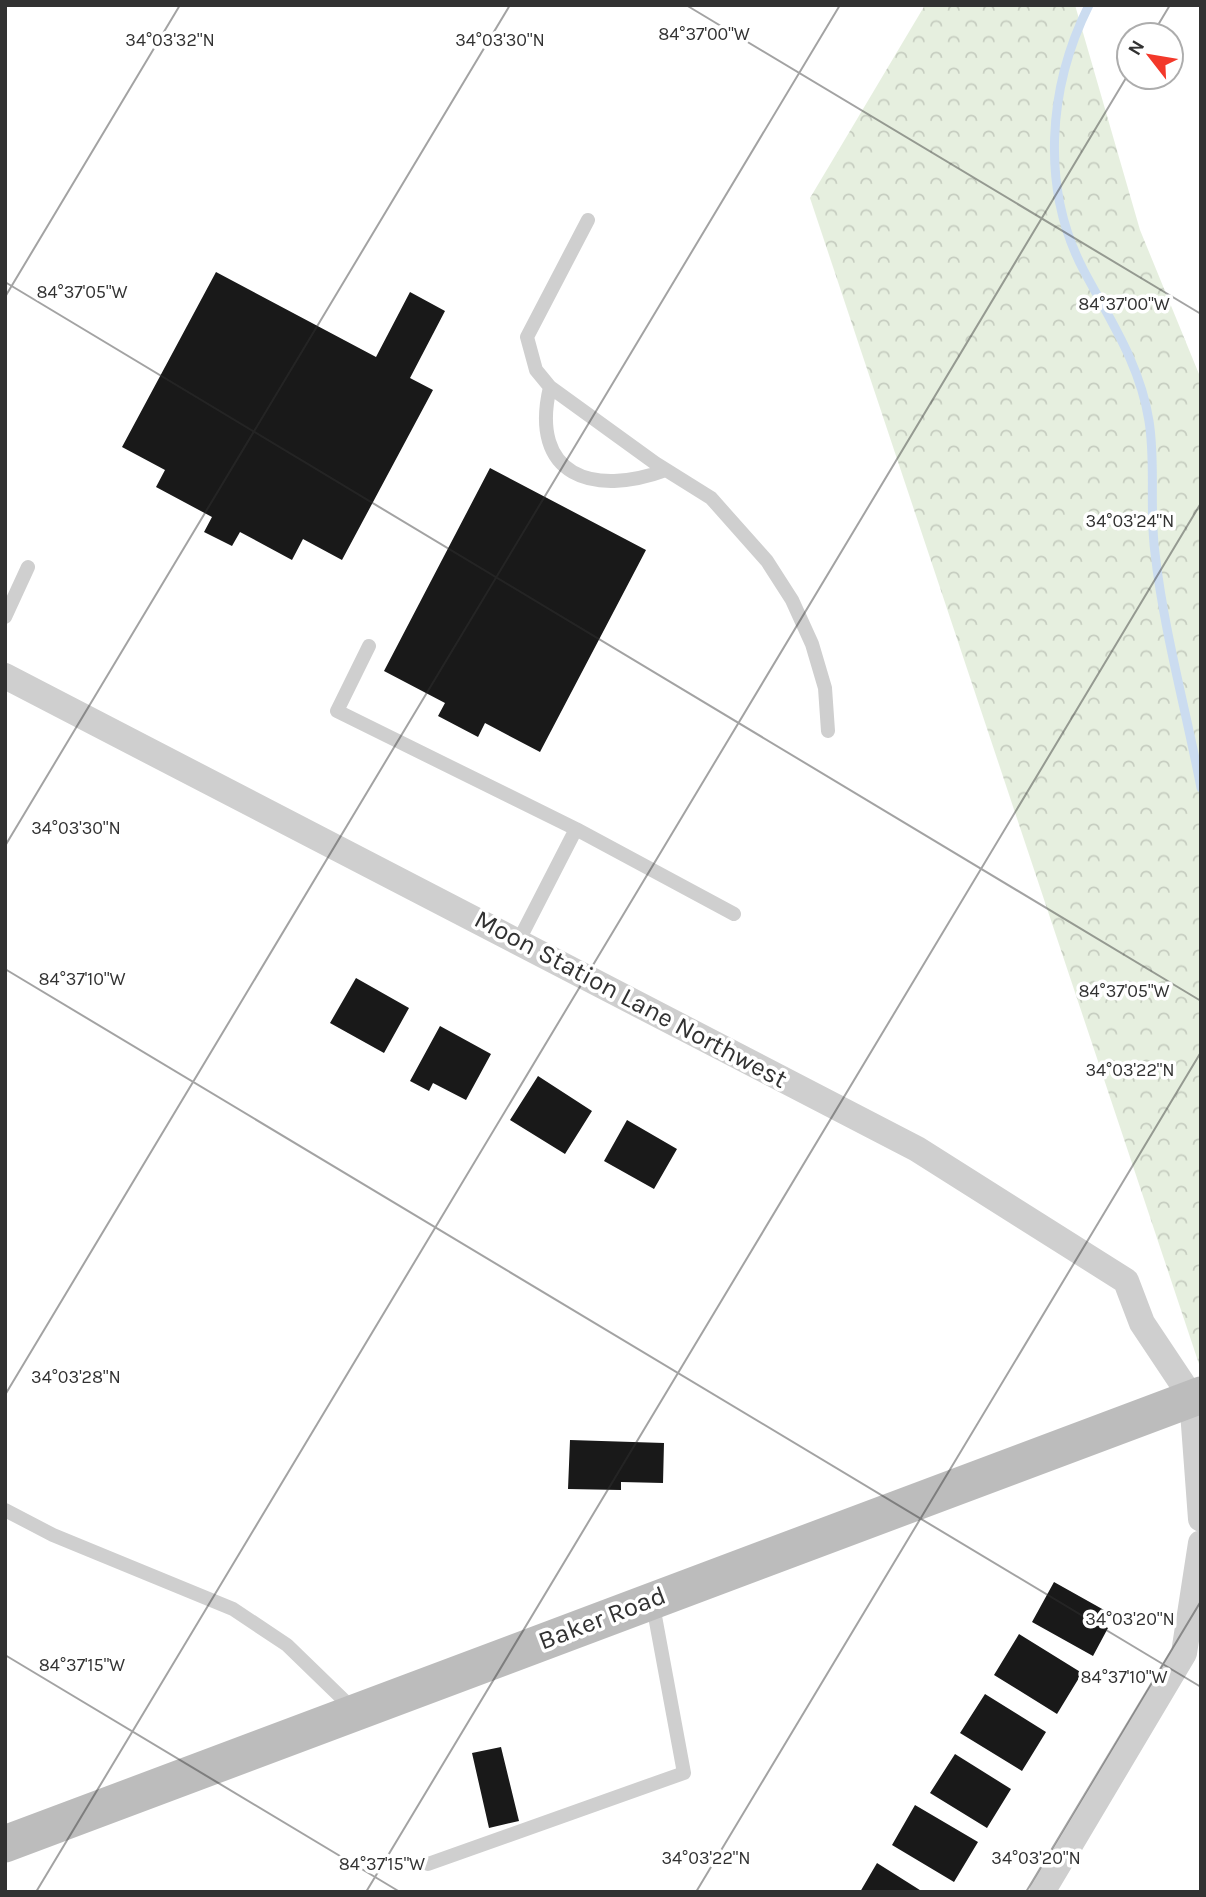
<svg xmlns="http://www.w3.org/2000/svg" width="1206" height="1897" font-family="Karla,sans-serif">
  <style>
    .forest { fill: url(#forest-crowns) }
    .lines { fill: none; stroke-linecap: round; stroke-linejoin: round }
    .stream { stroke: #cbdcf0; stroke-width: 9 }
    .building { fill: #191919 }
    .lane { stroke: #cfcfcf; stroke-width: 14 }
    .street { stroke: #cfcfcf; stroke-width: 26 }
    .secondary { stroke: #bcbcbc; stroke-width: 37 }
    .ticks { fill: none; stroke: #323232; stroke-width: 2; stroke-opacity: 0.45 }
    .labels { text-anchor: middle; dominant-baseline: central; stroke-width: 7; stroke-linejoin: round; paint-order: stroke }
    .street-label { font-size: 26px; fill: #323232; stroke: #fff }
    .ticks-label { font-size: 18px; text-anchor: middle; fill: #323232; stroke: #fff; stroke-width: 7; stroke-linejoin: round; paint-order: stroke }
  </style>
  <defs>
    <pattern id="forest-crowns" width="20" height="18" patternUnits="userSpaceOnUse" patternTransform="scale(1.75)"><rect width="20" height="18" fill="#e6efdf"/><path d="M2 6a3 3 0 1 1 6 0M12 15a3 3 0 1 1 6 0" fill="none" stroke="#c6cdc0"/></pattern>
  </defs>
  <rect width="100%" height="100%" fill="#fff"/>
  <!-- forest -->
  <path class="forest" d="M925,5H1075L1140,230L1201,379V1370L810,198Z"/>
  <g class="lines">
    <!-- stream -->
    <path class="stream" d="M1089,5C1048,87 1040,188 1084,271C1110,320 1140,364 1149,421C1156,464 1149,509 1155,553C1164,632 1186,710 1201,788"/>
  </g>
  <!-- building -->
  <path class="building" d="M216,272L376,357L410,292L445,311L410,378L433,390L342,560L303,539L292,560L240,532L232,546L204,532L212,517L156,487L165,470L122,447Z
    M490,468L646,550L540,752L485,723L478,737L438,716L445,703L384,671Z
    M356,978L409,1008L384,1053L330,1023Z
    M440,1026L491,1054L466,1100L433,1083L429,1091L410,1081Z
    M538,1076L592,1111L565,1154L510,1120Z
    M627,1120L677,1149L654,1189L604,1161Z
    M570,1440L664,1443L663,1483L621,1482V1490L568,1489Z
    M1054,1582L1104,1610L1097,1622L1108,1628L1093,1656L1032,1622Z
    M1019,1634L1082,1673L1057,1714L994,1675Z
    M985,1694L1046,1732L1022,1771L960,1733Z
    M501,1747L519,1821L489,1828L472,1753Z
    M955,1754L1011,1789L987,1828L930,1793Z
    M915,1805L978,1842L954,1882L892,1845Z
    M877,1863L923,1892H860Z"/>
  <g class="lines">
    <!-- lane -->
    <path class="lane" d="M588,220L527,337L536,370L550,387L655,463L711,498L767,561L792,600L812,644L825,688L828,731
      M550,387C529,476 593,497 666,470
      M5,617L28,567
      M369,646L337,711L576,829L519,940
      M576,829L734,914
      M5,1510L53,1535L233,1609L287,1645L354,1710
      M428,1864L684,1773L652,1600"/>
    <!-- street -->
    <path class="street" d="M5,676L917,1149L1126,1281L1142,1323L1192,1398L1201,1519
      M1042,1892L1184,1653L1201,1543"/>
    <!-- secondary -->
    <path class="secondary" d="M5,1844L1201,1395"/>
  </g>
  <!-- ticks -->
  <path class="ticks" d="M686,5L1201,314M1152,35L1170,5M5,282L1201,1001M5,297L180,5M5,846L510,5M5,969L1201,1687M5,1395L840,5M5,1655L400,1892M36,1892L1129,73M366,1892L1201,503M696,1892L1201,1052M1026,1892L1201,1601"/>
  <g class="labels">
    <!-- street labels -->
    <g class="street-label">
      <text transform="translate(631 999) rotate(28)">Moon Station Lane Northwest</text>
      <text transform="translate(602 1618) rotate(-21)">Baker Road</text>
    </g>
  </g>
  <g class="ticks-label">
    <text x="704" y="40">84°37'00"W</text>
    <text x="170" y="46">34°03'32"N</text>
    <text x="500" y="46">34°03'30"N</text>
    <text x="82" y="298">84°37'05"W</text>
    <text x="1124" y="310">84°37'00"W</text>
    <text x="1130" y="527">34°03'24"N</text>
    <text x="76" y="834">34°03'30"N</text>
    <text x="82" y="985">84°37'10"W</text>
    <text x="1124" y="997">84°37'05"W</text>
    <text x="1130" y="1076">34°03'22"N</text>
    <text x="76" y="1383">34°03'28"N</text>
    <text x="1130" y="1625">34°03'20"N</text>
    <text x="82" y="1671">84°37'15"W</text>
    <text x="1124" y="1683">84°37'10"W</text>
    <text x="706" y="1864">34°03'22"N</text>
    <text x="1036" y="1864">34°03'20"N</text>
    <text x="382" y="1870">84°37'15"W</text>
  </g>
  <!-- border -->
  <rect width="1206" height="1897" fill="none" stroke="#323232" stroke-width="14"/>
  <!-- north arrow -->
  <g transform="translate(1150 56) rotate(301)"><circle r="33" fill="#ffffff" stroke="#adadad" stroke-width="2"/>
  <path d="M0-5L12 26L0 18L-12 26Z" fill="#f3382a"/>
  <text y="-10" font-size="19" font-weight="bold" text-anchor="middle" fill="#323232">N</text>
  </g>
</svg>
